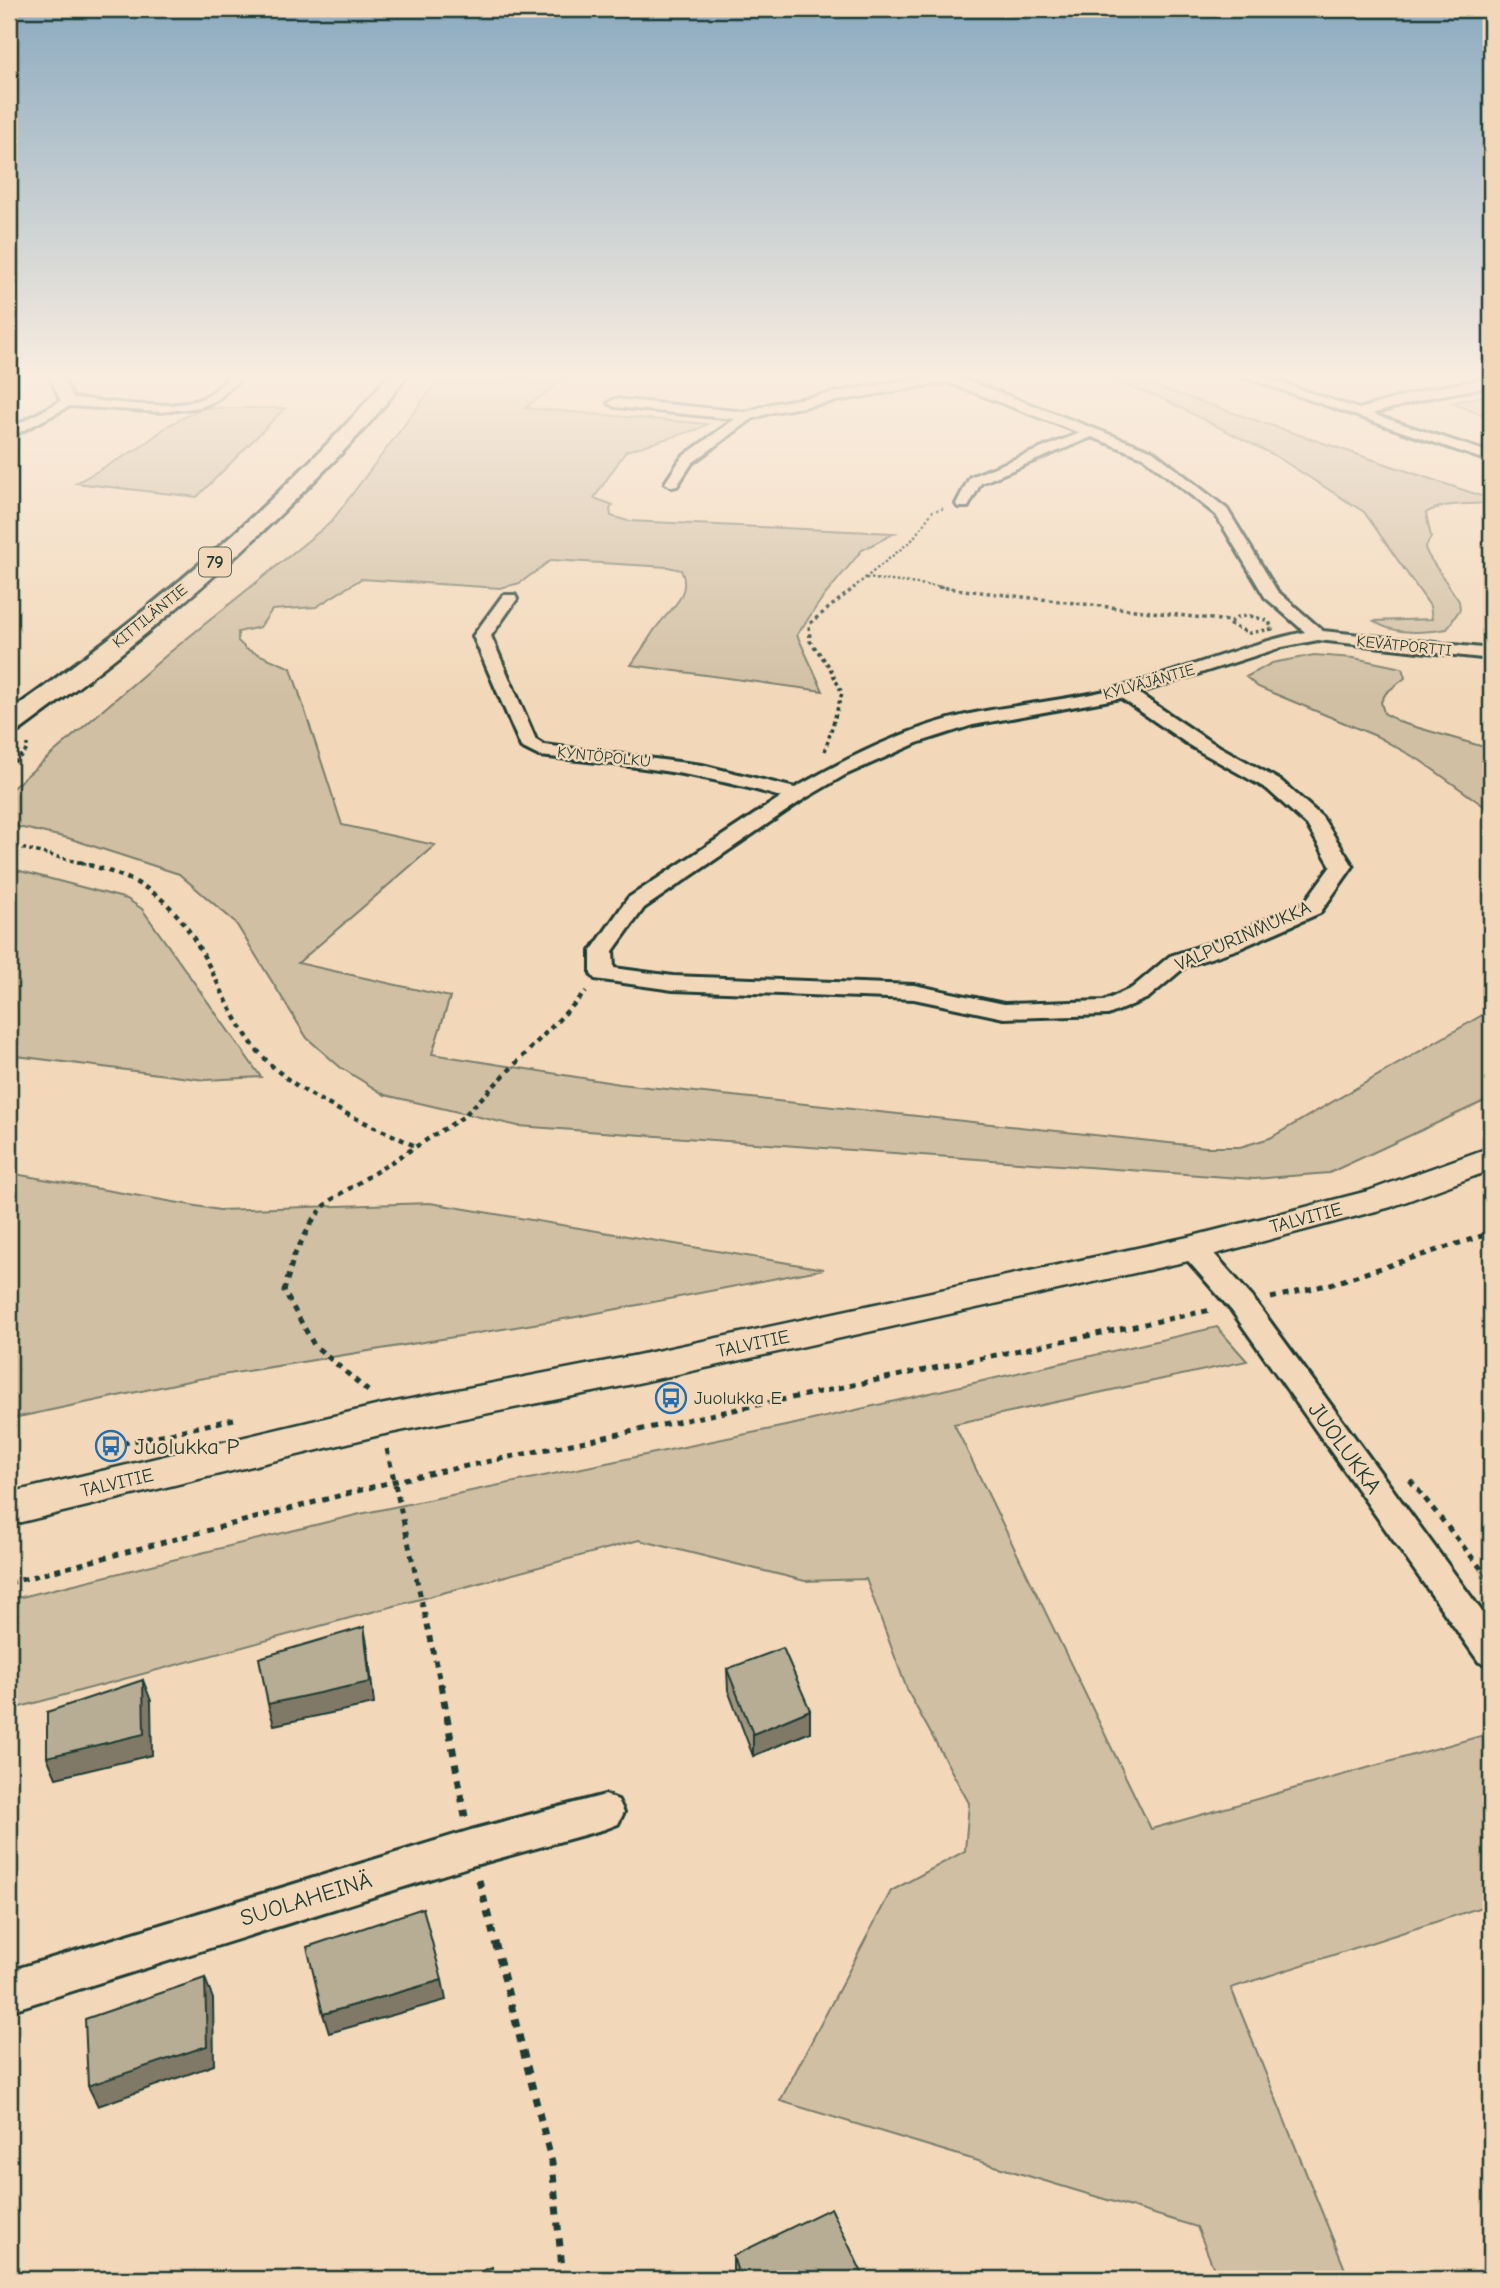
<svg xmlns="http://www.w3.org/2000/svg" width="1500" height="2288" font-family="'Comic Neue',sans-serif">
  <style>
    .green { fill: #d0bfa3; stroke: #787e6c; stroke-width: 2 }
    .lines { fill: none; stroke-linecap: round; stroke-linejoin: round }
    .minor-casing { stroke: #1f3d34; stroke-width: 6 }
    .tertiary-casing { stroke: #1f3d34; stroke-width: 5 }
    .primary-casing { stroke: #1f3d34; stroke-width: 6 }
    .path-far4 { stroke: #1f3d34; stroke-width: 2.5; stroke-dasharray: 2.5 2.5; stroke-linecap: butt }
    .path-far3 { stroke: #1f3d34; stroke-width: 3.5; stroke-dasharray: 3.5 3.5; stroke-linecap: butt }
    .path-far2 { stroke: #1f3d34; stroke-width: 4.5; stroke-dasharray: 5 5; stroke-linecap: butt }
    .path-far1 { stroke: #1f3d34; stroke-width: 5; stroke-dasharray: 6 6; stroke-linecap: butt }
    .path { stroke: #1f3d34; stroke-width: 7; stroke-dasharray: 8 8; stroke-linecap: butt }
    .minor { fill: #f2d8b9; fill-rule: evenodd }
    .tertiary { fill: #f2d8b9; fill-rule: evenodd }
    .primary { fill: #f2d8b9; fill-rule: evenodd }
    .wall { fill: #9d957f; stroke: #1f3d34; stroke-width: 2 }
    .shaded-wall { fill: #807968; stroke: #1f3d34; stroke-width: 2 }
    .building { fill: #b7ad94; stroke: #1f3d34; stroke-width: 2 }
    .labels { text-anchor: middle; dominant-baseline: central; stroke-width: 5; stroke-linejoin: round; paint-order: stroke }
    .far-street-label { font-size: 16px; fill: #1f3d34; stroke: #f2d8b9 }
    .shield { fill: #f2d8b9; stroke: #5e6c5c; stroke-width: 2 }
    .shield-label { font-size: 18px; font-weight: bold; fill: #1f3d34 }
    .street-label { font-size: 19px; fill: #1f3d34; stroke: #f2d8b9 }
    .poi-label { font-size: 19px; fill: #1f3d34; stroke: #f2d8b9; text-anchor: start }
    .near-poi-label { font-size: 23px; fill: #1f3d34; stroke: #f2d8b9; text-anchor: start }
    .near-street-label { font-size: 23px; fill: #1f3d34; stroke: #f2d8b9 }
  </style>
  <rect width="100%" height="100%" fill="#f2d8b9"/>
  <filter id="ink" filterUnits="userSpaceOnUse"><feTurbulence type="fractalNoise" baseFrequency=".0143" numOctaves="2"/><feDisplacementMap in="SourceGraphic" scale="14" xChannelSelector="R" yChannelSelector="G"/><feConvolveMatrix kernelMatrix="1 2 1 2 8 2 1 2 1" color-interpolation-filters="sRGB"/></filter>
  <g filter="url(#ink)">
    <!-- green -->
    <path class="green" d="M442,375H569L525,408L707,424L698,429L626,451L594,498L613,505L610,509L611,516L628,521L895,533L862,550L821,600L797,635L823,691L631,665C639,654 646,643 653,632C665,613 694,596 681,570L668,567L551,560L520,583L500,588L361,579L316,607L272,610L260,627L238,632V641L246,649L291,668L342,825L435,845L298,963L450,997L432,1054L620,1084L1206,1147H1240L1270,1138L1491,1010V1098L1329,1173L1254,1179L518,1126L385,1095L340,1067L307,1038L235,922L179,874L68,838L9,825V791L169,653L331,522Z
      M1098,375H1121L1487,498L1491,497V502C1469,506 1446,501 1426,513L1431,537L1425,548L1428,555L1459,601L1460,609L1447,629C1427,633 1392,635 1374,621L1432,619L1430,606L1364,512L1274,455L1161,398Z
      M1491,394V418L1451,403Z
      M202,408H285L197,497L76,483L139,448L169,425Z
      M1314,655L1354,658L1402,668L1405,678L1386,693L1381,702L1384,713L1402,723L1491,749V811L1421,761L1376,736L1258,687L1246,677L1272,663Z
      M9,868L127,899L142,909L261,1077L205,1080L9,1055Z
      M9,1173L219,1210L430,1203L824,1269L576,1317L198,1379L9,1419Z
      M1217,1327L1247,1361L954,1424L1151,1829L1491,1733V1904L1231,1988L1349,2279H1218L1197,2227L780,2101L891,1891L965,1851L969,1803L908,1692L866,1579L805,1581L639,1540L9,1710V1600L360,1514L795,1424Z"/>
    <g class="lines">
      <!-- minor casing -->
      <g class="minor-casing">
        <path id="minor" d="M49,375H61L73,398C108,401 173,413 205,397C215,392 223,383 230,375H244L217,400L201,407L161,412L70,406L9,438V429L61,401Z
          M935,375H953L1153,451L1227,509L1277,591L1323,631L1491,649V659L1318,640L1282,647L1138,693L1206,739L1281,781L1322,817L1353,866L1320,913L1238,949L1186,966L1148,998L1108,1015L1004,1018L914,999L673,990L595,979L591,974V951L628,898L781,797C702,773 621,764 539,756L521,747L473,636L503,595H515L517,599L491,636L536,740L544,745L702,765L795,788C849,757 909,727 970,714C1020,704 1072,700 1122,687C1183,671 1242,645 1305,632L1265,597L1216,515L1143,457L1092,437L981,483L968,507H958L956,504L970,477L1080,433L947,382L773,412L752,419L692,463L677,486L672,487L665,483L682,457L735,419L615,407L608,403L615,399L746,412L771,404ZM1121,698L1192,747L1267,789L1307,825L1331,866L1304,903L1222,939L1170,956L1132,988L1104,1001L1004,1004L914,985L673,976L614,968L613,951L644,908L804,799L845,775L917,743L973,725Z
          M1238,375H1257L1359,409L1429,389L1491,378V386L1431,397L1372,414L1491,453V462Z
          M1193,1239L1203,1241L1252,1297L1491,1624V1666L1479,1662L1232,1311L1183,1255L1179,1248L1183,1241Z
          M605,1795L618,1800L624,1812L618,1824L605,1829L471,1866L9,2011V1971L471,1830Z"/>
      </g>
      <!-- tertiary casing -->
      <g class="tertiary-casing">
        <path id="tertiary" d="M1491,1147V1170L1391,1207L1193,1260L633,1384L380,1435L9,1525V1493L380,1405L633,1356L1193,1236L1368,1191Z"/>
      </g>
      <!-- primary casing -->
      <g class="primary-casing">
        <path id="primary" d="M388,375H407C379,416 343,452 308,487C219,577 121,657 19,731L9,733V712C110,641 206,564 294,477C327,445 360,412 388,375Z"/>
      </g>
      <!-- path-far4 -->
      <path class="path-far4" d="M866,578L953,588
        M853,588L912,540L933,511L945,508"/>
      <!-- path-far3 -->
      <path class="path-far3" d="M938,587L1229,621
        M1250,616L1269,621L1272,629L1249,633L1228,624L1237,617Z
        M825,751L842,693L829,666L810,641L809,624L855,587
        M9,767L27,750V744
        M9,845L86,864"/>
      <!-- path-far2 -->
      <path class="path-far2" d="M79,862C103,869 128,876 149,890C208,928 218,1012 267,1061C307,1101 365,1121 415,1146
        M311,1222L328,1202L463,1117L586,992"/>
      <!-- path-far1 -->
      <path class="path-far1" d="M313,1220L294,1256L284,1291L314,1345L368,1391
        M1271,1298L1331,1284L1491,1233
        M111,1446L234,1419
        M387,1449L441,1686
        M1410,1480L1491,1581
        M9,1583L395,1481L1211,1310"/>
      <!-- path -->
      <path class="path" d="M441,1684L465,1817
        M479,1880L552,2163L563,2279"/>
      <!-- minor -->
      <use href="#minor" class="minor"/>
      <!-- tertiary -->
      <use href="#tertiary" class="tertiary"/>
      <!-- primary -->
      <use href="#primary" class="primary"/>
    </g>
    <!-- wall -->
    <path class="wall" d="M727,1669L810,1710V1732L753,1756L728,1690Z
      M733,2256L865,2279H735L733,2274Z"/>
    <!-- shaded-wall -->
    <path class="shaded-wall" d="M364,1627L368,1649L374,1704L274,1725L268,1704Z
      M143,1680L151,1701L152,1755L56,1778L47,1757Z
      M810,1710V1732L753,1756V1734Z
      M205,1978L213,1999L214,2065L98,2106L88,2086Z
      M442,1980L446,2000L329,2033L323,2014Z"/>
    <!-- building -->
    <path class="building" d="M364,1627L370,1682L268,1704L259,1658Z
      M783,1648L810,1710L753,1734L727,1669Z
      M143,1680L144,1734L47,1757V1712Z
      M423,1908L442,1980L323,2014L307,1947Z
      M205,1978L207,2046L88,2086L85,2019Z
      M831,2208L865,2279H740L733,2256Z
      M492,2267L495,2279H464Z"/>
  </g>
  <!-- sky -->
  <linearGradient id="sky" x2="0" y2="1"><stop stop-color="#8baac0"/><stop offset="0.54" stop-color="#f9ede0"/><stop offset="1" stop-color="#f9ede0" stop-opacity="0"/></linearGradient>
  <rect width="1500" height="696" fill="url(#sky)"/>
  <!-- icons -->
  <defs>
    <g id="bus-ring" transform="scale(1.575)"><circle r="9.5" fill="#f2d8b9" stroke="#1f6fb2" stroke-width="1.5"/><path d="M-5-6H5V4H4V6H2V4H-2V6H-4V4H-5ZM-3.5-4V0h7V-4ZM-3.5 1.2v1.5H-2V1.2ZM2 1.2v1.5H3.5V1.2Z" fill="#1f6fb2"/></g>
  </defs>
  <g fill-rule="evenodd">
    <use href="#bus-ring" x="671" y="1398"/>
    <use href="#bus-ring" x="111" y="1446"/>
  </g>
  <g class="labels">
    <!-- far-street labels -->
    <g class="far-street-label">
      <text transform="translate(150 616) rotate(-39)">KITTILÄNTIE</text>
      <text transform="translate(1404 646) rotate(6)">KEVÄTPORTTI</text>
      <text transform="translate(1149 682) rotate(-16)">KYLVÄJÄNTIE</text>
      <text transform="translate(604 757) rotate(6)">KYNTÖPOLKU</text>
    </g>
    <!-- shield labels -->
    <rect class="shield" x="199" y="547.5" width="32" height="29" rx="5"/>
    <g class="shield-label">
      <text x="215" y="562">79</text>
    </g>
    <!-- street labels -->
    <g class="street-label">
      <text transform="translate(1243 936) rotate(-24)">VALPURINMUKKA</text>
      <text transform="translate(1306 1218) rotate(-15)">TALVITIE</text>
      <text transform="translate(753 1344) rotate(-12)">TALVITIE</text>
      <text transform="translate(117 1483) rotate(-13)">TALVITIE</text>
    </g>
    <!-- poi labels -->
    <g class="poi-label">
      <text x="694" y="1398">Juolukka E</text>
    </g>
    <!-- near-poi labels -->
    <g class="near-poi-label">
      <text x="134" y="1446">Juolukka P</text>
    </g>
    <!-- near-street labels -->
    <g class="near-street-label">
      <text transform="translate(1345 1448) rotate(54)">JUOLUKKA</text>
      <text transform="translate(306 1899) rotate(-17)">SUOLAHEINÄ</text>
    </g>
  </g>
  <!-- margin -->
  <rect width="1500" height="2288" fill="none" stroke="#f2d8b9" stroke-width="35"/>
  <rect x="18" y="18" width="1465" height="2253" fill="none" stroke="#1f3d34" stroke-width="2.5" filter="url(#ink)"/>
</svg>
